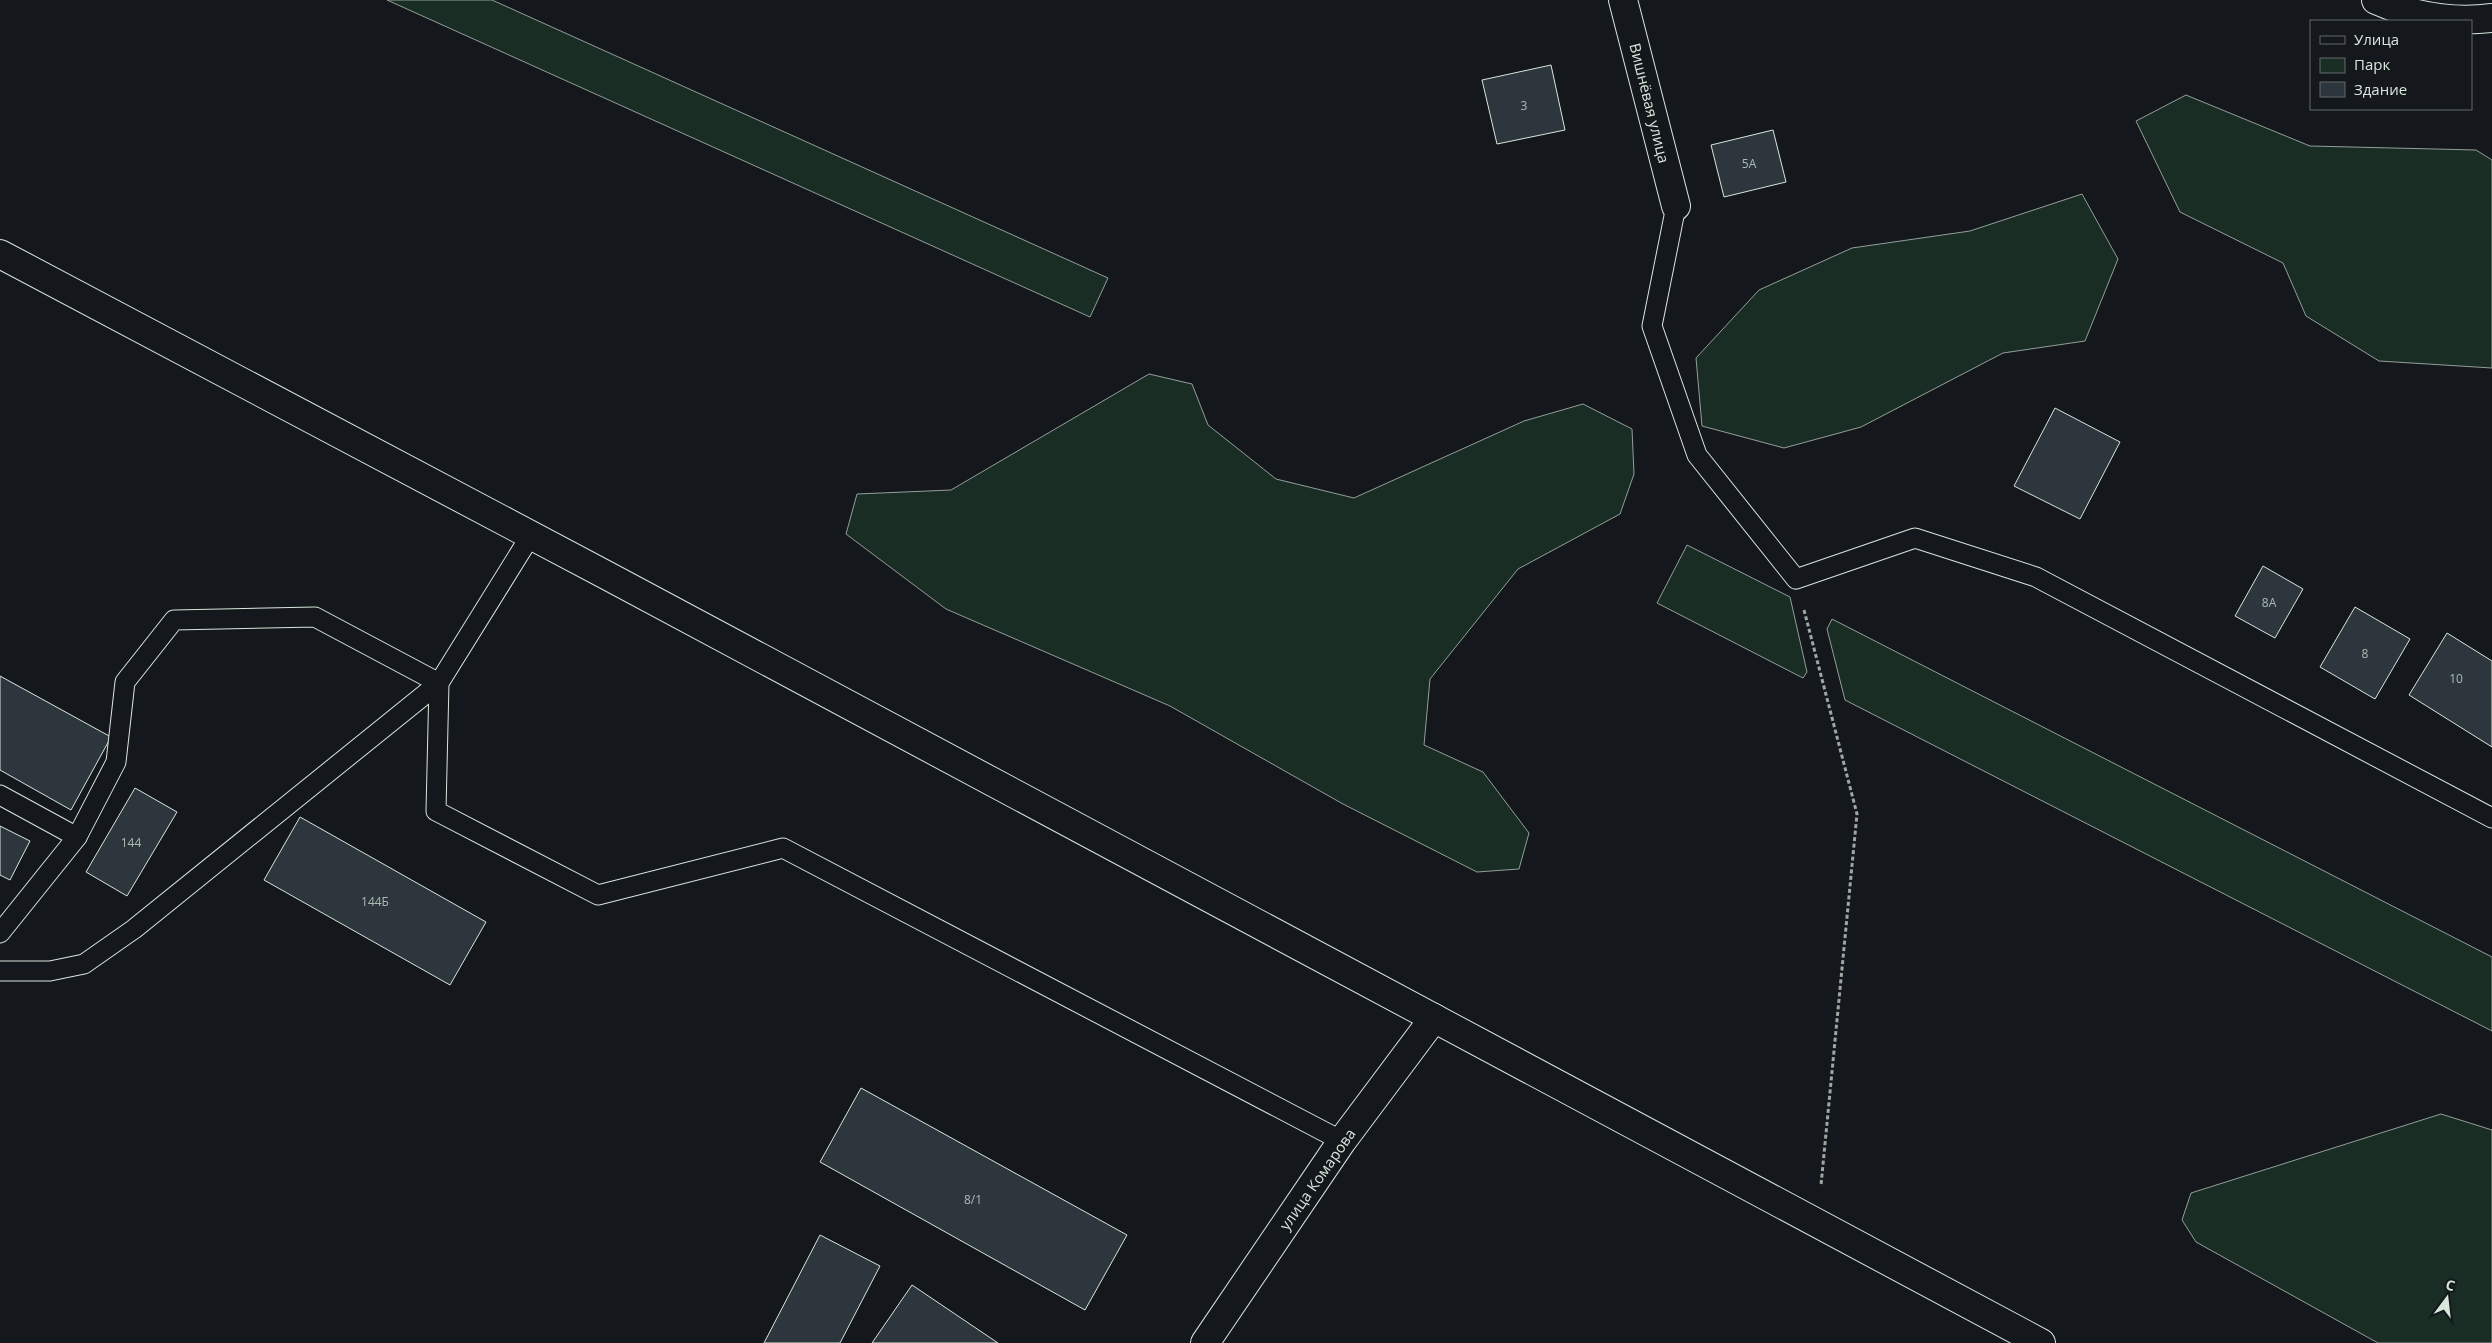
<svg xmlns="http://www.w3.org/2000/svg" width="2492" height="1343" viewBox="0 0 2492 1343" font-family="'Open Sans',sans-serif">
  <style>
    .green { fill: #1a2d24; stroke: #939e99 }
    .building { fill: #2c363c; stroke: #d8e6dc }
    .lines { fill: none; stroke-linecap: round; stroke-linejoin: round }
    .lane-casing { stroke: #d8e6dc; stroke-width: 21 }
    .street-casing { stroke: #d8e6dc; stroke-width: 30 }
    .primary-casing { stroke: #d8e6dc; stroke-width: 30 }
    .path { stroke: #9da8a2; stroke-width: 3; stroke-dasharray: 4 2.5; stroke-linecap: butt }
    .lane { stroke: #14181c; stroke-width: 19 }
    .street { stroke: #14181c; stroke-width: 28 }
    .primary { stroke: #14181c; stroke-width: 28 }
    .labels { text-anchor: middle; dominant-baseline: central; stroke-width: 4; stroke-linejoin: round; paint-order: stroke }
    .number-label { font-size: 12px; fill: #adbab4 }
    .street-label { font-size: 15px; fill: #d8e6dc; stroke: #14181c }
  </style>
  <rect width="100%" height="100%" fill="#14181c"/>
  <g class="green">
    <polygon points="387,0 492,0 1108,278 1090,317"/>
    <polygon points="2186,95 2310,146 2476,150 2492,160 2492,368 2379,361 2306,316 2283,263 2180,212 2136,121"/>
    <polygon points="2082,194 2118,259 2085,341 2003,353 1861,427 1784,448 1702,426 1696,358 1759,290 1852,248 1970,231"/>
    <polygon points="1149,374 1192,384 1208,425 1276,479 1354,498 1524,421 1583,404 1632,429 1634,474 1620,514 1518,569 1430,679 1424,745 1483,772 1529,833 1519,869 1477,872 1343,804 1170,706 946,609 846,534 857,494 951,490"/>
    <polygon points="1687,545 1790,597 1807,672 1803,678 1657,603"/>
    <polygon points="1832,619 2492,957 2492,1031 1845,700 1827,629"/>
    <polygon points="2441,1114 2492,1130 2492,1343 2378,1343 2196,1242 2182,1220 2191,1193"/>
  </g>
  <g class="building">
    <polygon points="1551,65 1565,130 1497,144 1482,80"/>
    <polygon points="1773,130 1786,182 1724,197 1711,145"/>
    <polygon points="2055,408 2120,442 2080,519 2014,486"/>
    <polygon points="2263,566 2303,589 2275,638 2235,616"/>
    <polygon points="2355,607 2410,639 2375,699 2320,667"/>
    <polygon points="2447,633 2492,661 2492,747 2409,695"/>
    <polygon points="0,676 111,737 71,810 0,770"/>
    <polygon points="135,788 177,812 127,896 86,872"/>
    <polygon points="300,817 486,922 450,985 264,880"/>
    <polygon points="0,826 30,841 10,880 0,875"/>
    <polygon points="861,1088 1127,1235 1085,1310 820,1162"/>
    <polygon points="820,1235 880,1266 840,1343 764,1343"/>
    <polygon points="912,1285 998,1343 872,1343"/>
  </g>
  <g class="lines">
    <g class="lane-casing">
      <g id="lane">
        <polyline points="1676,206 1652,326 1697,455 1796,579 1915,538 2036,577 2492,818"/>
        <polyline points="0,795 77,837"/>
        <polyline points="0,933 77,837 116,762 125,682 174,620 315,617 439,683 531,535"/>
        <polyline points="0,971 50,971 84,964 134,929 439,683 436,811 598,895 783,848 1342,1141"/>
      </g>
    </g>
    <g class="street-casing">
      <g id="street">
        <polyline points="1623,0 1676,206"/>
        <path d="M2376,0c36,16 77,23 116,18"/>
        <polyline points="1205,1343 1342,1141 1434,1018"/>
      </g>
    </g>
    <g class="primary-casing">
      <polyline id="primary" points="0,254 606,575 2041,1343"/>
    </g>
    <polyline class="path" points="1804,610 1857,814 1821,1185"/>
    <use href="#lane" class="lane"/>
    <use href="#street" class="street"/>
    <use href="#primary" class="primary"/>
  </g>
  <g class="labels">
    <g class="number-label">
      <text x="1524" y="105">3</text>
      <text x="1749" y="163">5А</text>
      <text x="2269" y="602">8А</text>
      <text x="2365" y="653">8</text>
      <text x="2456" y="678">10</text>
      <text x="131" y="842">144</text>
      <text x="375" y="901">144Б</text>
      <text x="973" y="1199">8/1</text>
    </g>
    <g class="street-label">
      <text transform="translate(1650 103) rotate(76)">Вишнёвая улица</text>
      <text transform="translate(1317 1179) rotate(-55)">улица Комарова</text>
    </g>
  </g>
  <rect x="2310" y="20" width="162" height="90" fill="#14181c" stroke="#626a69"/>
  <rect x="2320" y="36" width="25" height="8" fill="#14181c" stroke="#626a69"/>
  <text x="2354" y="45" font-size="15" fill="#d8e6dc">Улица</text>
  <rect x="2320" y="58" width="25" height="15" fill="#1a2d24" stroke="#626a69"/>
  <text x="2354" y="70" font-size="15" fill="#d8e6dc">Парк</text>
  <rect x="2320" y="82" width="25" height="15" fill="#2c363c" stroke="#626a69"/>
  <text x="2354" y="95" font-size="15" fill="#d8e6dc">Здание</text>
  <g transform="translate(2447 1298) rotate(15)" stroke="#14181c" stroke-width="4" paint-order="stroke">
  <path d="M0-4L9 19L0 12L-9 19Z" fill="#d8e6dc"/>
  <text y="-8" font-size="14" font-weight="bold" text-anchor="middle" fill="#d8e6dc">С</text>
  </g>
</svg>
